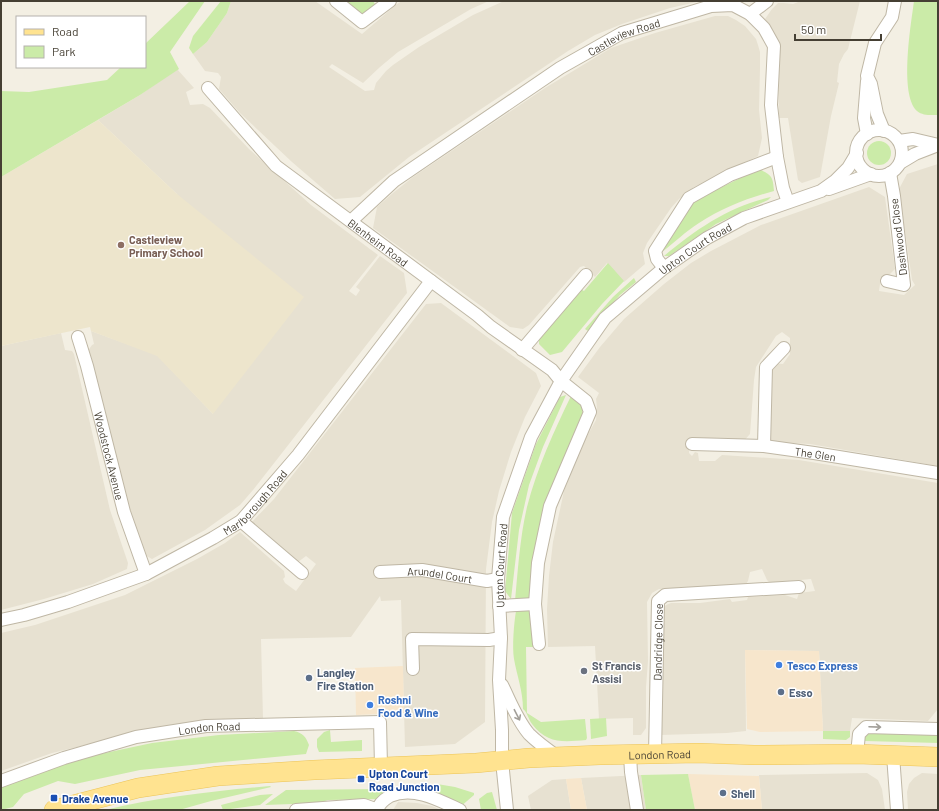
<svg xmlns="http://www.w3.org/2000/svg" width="939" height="811" viewBox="0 0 939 811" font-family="Barlow,sans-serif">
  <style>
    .residential { fill: #e7e1d1 }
    .commercial { fill: #f7e6cc }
    .education { fill: #ede5cc }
    .green { fill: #cbeba8 }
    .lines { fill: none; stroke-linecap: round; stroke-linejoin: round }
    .minor-casing { stroke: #bfb7a5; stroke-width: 14 }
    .primary-casing { stroke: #ecc458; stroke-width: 20 }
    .minor { stroke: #fff; stroke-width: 12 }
    .primary { stroke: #ffe390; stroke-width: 19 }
    .oneway { stroke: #a29f99 }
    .education-dot { fill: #8d6e63; stroke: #fff; stroke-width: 1.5 }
    .shop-dot { fill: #3f7fe0; stroke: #fff; stroke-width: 1.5 }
    .worship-dot { fill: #6b7280; stroke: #fff; stroke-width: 1.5 }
    .service-dot { fill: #5c6f8a; stroke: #fff; stroke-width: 1.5 }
    .transit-dot { fill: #1a4fb4; stroke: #fff; stroke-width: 1.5 }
    .labels { text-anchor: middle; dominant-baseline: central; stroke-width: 3; stroke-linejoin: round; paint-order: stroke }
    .street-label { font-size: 11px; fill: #453f33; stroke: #fff }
    .education-label { font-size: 11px; font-weight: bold; fill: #785e54; stroke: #fff; text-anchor: start }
    .worship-label { font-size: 11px; font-weight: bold; fill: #5b616d; stroke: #fff; text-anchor: start }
    .shop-label { font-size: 11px; font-weight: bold; fill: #366cbe; stroke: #fff; text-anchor: start }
    .service-label { font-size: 11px; font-weight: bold; fill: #4e5e75; stroke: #fff; text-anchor: start }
    .transit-label { font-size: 11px; font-weight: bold; fill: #164399; stroke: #fff; text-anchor: start }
  </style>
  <rect width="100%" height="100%" fill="#f3efe3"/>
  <g class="residential">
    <polygon points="231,1 315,1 362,34 397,4 402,1 489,1 471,9 398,52 380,67 363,83 332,64 329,67 365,91 374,90 376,83 386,71 393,65 419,47 473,15 504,1 701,1 670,8 622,24 595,35 568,51 409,157 360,197 335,199 292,162 240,113 219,89 221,77 218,73 205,71 193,54 207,42 227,13"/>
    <polygon points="801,1 860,1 848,49 844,54 839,64 837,82 839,83 831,116 820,177 802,183 798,180 788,118 779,118 778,48 775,35 765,19 772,9 778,3 784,3 793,4"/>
    <polygon points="715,16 728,16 736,20 745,26 756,39 758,45 760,52 760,68 759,110 762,138 758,156 694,187 679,199 671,208 647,243 643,253 645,264 624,282 607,263 595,277 584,266 580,267 529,325 523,329 510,327 373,228 377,207 393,193 413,177 545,88 611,48 655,33"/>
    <polygon points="177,69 194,88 186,92 190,105 203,104 210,108 249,149 311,205 378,255 349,291 356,296 360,290 356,287 380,256 404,273 407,293 253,490 240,505 205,530 152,559 141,553 87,352 92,345 94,344 91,331 157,355 213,414 177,194 98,120 140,95"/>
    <polygon points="938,164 938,466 810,444 770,442 763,434 773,363 783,364 790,354 790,338 782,332 776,336 756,367 754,380 750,434 742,443 689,440 689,453 692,456 695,452 698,453 699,461 715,461 722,455 799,460 938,483 938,709 928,721 852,718 850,731 823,731 819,651 745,650 746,731 727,733 660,735 662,610 666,605 671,603 700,603 730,599 732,602 747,600 748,597 785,595 797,599 799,593 815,591 811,579 770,583 767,580 762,569 750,572 748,581 746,584 677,589 659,589 652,593 647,602 648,661 646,687 646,728 641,735 633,735 633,718 599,719 595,646 548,647 547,609 549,576 553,542 564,491 580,449 596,420 597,408 596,399 599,393 578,377 600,347 624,319 664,284 691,263 711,251 761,225 869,187 885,197 895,269 887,277 881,277 879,291 904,295 915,285 912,280 899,189 907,174"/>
    <polygon points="441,303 536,373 541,386 525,417 511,452 499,491 492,522 486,569 485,722 455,744 405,747 401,600 381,601 380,596 351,637 261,639 263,719 148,730 52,753 1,771 1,633 35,625 125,595 197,559 225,543 240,532 284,571 285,577 283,579 285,583 296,591 316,564 306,556 298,562 250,524 274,499 426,304"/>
    <polygon points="61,333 65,350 72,351 74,354 110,510 128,563 127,569 93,584 44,599 1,610 1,346"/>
    <polygon points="867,773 878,780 882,789 885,810 762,810 759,775"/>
    <polygon points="922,773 938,774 938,810 908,810 907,792 909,784 914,778"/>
    <polygon points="641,775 646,810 587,810 581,778"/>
    <polygon points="566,779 571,810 531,810 528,796 552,780"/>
    <polygon points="398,802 417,803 432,806 441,810 393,810"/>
  </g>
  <g class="commercial">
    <polygon points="745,650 819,651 823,731 760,732 747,729"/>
    <polygon points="403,666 404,713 356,715 355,668"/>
    <polygon points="688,774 759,776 762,810 695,810"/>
    <polygon points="581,778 587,810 571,810 566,779"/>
  </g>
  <polygon class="education" points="98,120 177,194 304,297 213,414 157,356 91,331 90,327 1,346 1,177"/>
  <g class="green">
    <polygon points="190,1 205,1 170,52 179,69 140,95 1,177 1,91 29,92 107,80 121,67 145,67 145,44"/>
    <polygon points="221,1 231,1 227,13 207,42 193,54 189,48 193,36"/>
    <path d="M347,1h26l2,3 -8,9 -9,1c-5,-5 -6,-8 -11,-13z"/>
    <path d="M914,1h24v114c-7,0 -15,1 -21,-4 -18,-17 -6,-87 -3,-110z"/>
    <circle cx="879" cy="153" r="12"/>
    <path d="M759,169c13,6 14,8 15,22 -26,7 -52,17 -75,32 -13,8 -25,20 -37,29l-3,-5 36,-47z"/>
    <path d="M771,197l-3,3 -52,24 -47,32h-5c32,-27 66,-50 107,-59z"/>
    <polygon points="608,263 624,281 602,304 562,352 550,355 539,344 539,335 579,288 584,291"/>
    <polygon points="634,278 636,282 620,295 588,331 585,329 613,297"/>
    <polygon points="566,395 543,447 529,485 519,530 511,599 505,591 512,513 536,444 560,397"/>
    <path d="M571,396l6,2 5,9 1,8 -15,36 -32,140 -8,9 -13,1c3,-32 5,-64 12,-94 10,-39 27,-76 44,-111z"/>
    <path d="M526,610h5l6,37h-11l1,66 14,9 44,-3 2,19 -1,2c-23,2 -39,4 -54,-16 -4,-5 -4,-11 -9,-15 0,-18 -6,-33 -9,-50 -2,-13 0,-36 2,-48z"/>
    <polygon points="606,718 607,736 591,739 590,719"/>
    <polygon points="330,730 331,742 362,740 362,751 319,752 317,747 317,739 324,732"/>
    <path d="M294,731c9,2 12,6 15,14l-3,9 -166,16 -65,14 -17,-3 -34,13 -11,13 -12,3v-25l85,-28 66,-14 67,-8z"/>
    <polygon points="823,731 850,731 850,737 846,740 823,739"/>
    <polygon points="872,732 938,734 938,743 865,741 865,736"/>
    <polygon points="688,774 695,810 646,810 641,775"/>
    <polygon points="437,784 455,787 474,793 474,795 460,807 426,794 381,799 328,800 319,803 265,805 286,790 380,789"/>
    <path d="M270,786l1,1 -60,14 -32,9h-74c54,-13 109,-19 165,-24z"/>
    <polygon points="492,792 497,810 481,810 479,799 487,793"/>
    <polygon points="273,794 260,805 223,810 221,805 260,795"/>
  </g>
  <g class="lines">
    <g class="minor-casing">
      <g id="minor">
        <polyline points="336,1 362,22 390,1"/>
        <polyline points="750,14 767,1"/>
        <polyline points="867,81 864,118 867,134"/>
        <path id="s1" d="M208,88l68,78 201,149 14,12 61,43 9,11 25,20 4,11 -40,94 -12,57 -3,41 4,40"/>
        <circle cx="879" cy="153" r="23"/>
        <polyline points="884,131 877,114 871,84 867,76 875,43 892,17 895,1"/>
        <polyline points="899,141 913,139 938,145"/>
        <polyline points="900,163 915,154 938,145"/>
        <polyline points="829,189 871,174"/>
        <path id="s2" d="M351,221l43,-40 166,-113 62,-35 89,-27 22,-1 17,9 14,14 10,18 -3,59 6,52 6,31 5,14"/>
        <polyline points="664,268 657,259 655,251 689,198 730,175 777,157"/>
        <polyline points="887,281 904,285 894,196 890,173"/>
        <path id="s3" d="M78,337l9,29 37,146 22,62"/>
        <polyline points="522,350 586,275"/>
        <path id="s4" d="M692,444l72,2 50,7 124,20"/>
        <polyline points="764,446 766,367 784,348"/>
        <polyline points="241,521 302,573"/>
        <path id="s5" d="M380,572l42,-2 65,11 11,-2"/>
        <polyline points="499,606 535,604"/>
        <path id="s6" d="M1,620l23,-5 44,-13 78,-28 67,-36 28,-17 57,-66 133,-174"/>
        <polyline points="413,669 412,639 489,640 501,638"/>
        <path d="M502,685c8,16 15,35 27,49 9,9 19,16 29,23"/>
        <path id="s7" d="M655,754l3,-153 7,-6 134,-8"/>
        <polyline points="857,754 859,734 866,727 938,729"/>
        <polyline points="630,755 631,772 637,810"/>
        <polyline points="893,755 897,810"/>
        <path id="s8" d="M1,781l63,-23 72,-21 70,-11 174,-4 1,44"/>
        <path d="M378,809c1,-6 7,-10 12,-13 24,-10 49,4 70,14"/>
        <polyline points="296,810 364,805 378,810"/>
        <path id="s9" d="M507,810l-5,-49v-31l-3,-50 2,-42 -3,-59 5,-62 28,-80 30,-56 44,-63 59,-50 43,-30 37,-20 77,-27 14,-10 13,-13 9,-15"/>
      </g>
    </g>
    <g class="primary-casing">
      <g id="primary">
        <path id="s10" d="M54,810l84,-22 80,-12 96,-6 162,-7 53,-5 71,-3 98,-2 56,2 103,-1 81,3"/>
      </g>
    </g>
    <use href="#minor" class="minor"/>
    <use href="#primary" class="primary"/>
  </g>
  <defs><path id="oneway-shaft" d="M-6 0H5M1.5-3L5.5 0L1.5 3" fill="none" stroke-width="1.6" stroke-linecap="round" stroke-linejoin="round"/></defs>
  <g class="oneway">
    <use href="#oneway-shaft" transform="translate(517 715) rotate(63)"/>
    <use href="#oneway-shaft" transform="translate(875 727) rotate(2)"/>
  </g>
  <circle class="education-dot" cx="121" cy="245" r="4"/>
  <g class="shop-dot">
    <circle cx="779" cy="665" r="4"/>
    <circle cx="370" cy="705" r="4"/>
  </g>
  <circle class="worship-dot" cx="584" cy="671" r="4"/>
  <g class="service-dot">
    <circle cx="309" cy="678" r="4"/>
    <circle cx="781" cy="692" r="4"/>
    <circle cx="723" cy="793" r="4"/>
  </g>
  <g class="transit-dot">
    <rect x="357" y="775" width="8" height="8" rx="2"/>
    <rect x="50" y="794" width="8" height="8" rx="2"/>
  </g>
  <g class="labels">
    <g class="street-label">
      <text stroke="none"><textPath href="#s2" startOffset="331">Castleview Road</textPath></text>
      <text transform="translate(898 237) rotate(-97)">Dashwood Close</text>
      <text stroke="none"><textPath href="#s1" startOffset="231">Blenheim Road</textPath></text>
      <text stroke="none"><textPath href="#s9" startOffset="633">Upton Court Road</textPath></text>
      <text stroke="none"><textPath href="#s4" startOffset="124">The Glen</textPath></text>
      <text stroke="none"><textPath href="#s3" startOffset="123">Woodstock Avenue</textPath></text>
      <text stroke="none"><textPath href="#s6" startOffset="284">Marlborough Road</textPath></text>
      <text stroke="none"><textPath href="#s9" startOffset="245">Upton Court Road</textPath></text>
      <text stroke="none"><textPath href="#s5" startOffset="60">Arundel Court</textPath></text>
      <text stroke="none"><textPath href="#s7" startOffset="112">Dandridge Close</textPath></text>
      <text stroke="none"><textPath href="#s8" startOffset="216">London Road</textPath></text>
      <text stroke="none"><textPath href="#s10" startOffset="610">London Road</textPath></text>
    </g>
    <g class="education-label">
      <text x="129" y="239">Castleview<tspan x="129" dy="13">Primary School</tspan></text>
    </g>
    <g class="worship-label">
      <text x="592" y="665">St Francis<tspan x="592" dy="13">Assisi</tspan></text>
    </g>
    <g class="shop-label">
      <text x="787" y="665">Tesco Express</text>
      <text x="378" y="699">Roshni<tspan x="378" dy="13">Food &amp; Wine</tspan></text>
    </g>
    <g class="service-label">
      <text x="317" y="672">Langley<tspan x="317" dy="13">Fire Station</tspan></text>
      <text x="789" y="692">Esso</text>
      <text x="731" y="793">Shell</text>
    </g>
    <g class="transit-label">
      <text x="369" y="773">Upton Court<tspan x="369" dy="13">Road Junction</tspan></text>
      <text x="62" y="798">Drake Avenue</text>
    </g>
  </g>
  <rect width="939" height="811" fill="none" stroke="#453f33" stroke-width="4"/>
  <rect x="16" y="16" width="130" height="52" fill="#ffffff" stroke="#b5b2ad"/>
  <rect x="24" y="29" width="20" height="6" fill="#ffe390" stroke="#b5b2ad"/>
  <text x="52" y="36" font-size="12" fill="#453f33">Road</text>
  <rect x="24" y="46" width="20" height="12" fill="#cbeba8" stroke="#b5b2ad"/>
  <text x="52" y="56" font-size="12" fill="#453f33">Park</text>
  <path d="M795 34v6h86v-6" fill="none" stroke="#453f33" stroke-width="2"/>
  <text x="801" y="34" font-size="12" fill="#453f33" stroke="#ffffff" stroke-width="3" paint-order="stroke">50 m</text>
</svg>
